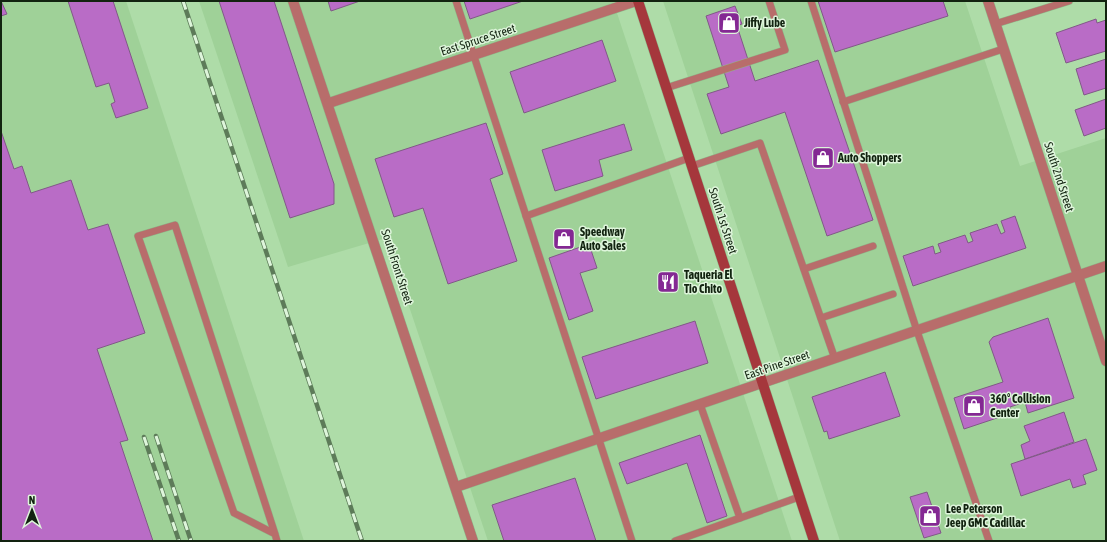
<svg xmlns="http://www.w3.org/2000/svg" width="1107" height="542" viewBox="0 0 1107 542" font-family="'Asap Condensed',sans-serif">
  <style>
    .built { fill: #9fd198 }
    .building { fill: #b96cc6; stroke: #815987 }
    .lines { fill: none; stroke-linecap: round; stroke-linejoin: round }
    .service-casing { stroke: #8fb78a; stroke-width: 8 }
    .minor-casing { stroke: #8fb78a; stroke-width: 11 }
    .secondary-casing { stroke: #8fb78a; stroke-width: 11 }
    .service { stroke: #b86d6b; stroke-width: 7 }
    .minor { stroke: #b86d6b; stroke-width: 10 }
    .secondary { stroke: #a5373c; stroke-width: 10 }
    .rail-casing { stroke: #5d7b59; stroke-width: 4.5 }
    .rail { stroke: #def5db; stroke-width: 3; stroke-dasharray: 9; stroke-linecap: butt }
    .labels { text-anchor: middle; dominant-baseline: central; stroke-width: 3; stroke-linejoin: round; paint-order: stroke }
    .poi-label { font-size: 12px; font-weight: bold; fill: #122310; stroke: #def5db; text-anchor: start }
    .street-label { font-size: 12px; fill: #122310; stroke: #def5db }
  </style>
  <rect width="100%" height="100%" fill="#aedca8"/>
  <g class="built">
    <polygon points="1,1 126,1 304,541 1,541"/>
    <polygon points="199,1 613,1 792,541 488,541 386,238 288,267"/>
    <polygon points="663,1 965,1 1020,166 1106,138 1106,541 840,541"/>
  </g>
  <g class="building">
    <polygon points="1,1 7,14 1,16"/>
    <polygon points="68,1 113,1 148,108 116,118 111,104 115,102 109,83 96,87"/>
    <polygon points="219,1 274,1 334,184 334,204 290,218"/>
    <polygon points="328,1 360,1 331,11"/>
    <polygon points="464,1 523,1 470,19"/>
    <polygon points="818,1 943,1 948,16 835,52"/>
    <polygon points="735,6 742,24 737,26 755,81 818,60 873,220 827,236 785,112 721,134 707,94 729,87 706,16"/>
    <polygon points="1096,19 1097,23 1106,20 1106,51 1066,63 1056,33"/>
    <polygon points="602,40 616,81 524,113 510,72"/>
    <polygon points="1106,59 1106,88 1084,95 1076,69"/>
    <polygon points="1106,99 1106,128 1084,136 1075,110"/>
    <polygon points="486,123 503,174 490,179 517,261 448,284 423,208 394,217 375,159"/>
    <polygon points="624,124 632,150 599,160 603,176 555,191 542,150"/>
    <polygon points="1,131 14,169 22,166 31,193 71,180 88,230 108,224 145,333 97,349 128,440 120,442 153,541 1,541"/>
    <polygon points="1015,216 1026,248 913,286 903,256 933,246 935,254 941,252 938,244 965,235 968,243 973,241 970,233 997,224 1001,234 1005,232 1001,221"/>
    <polygon points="589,244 597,268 580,273 593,311 569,320 549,258"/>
    <polygon points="1048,318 1074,398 1028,413 1025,402 1010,407 1012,413 964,429 954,398 1003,382 989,342 993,337"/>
    <polygon points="695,321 708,363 596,399 582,357"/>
    <polygon points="885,372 900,416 829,439 827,431 824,432 812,397"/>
    <polygon points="1064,412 1074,442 1025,459 1021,445 1030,441 1024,426"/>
    <polygon points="700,435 727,516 707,523 687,463 627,484 619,463"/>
    <polygon points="1086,439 1097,470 1083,475 1086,484 1073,488 1070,479 1021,496 1011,464"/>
    <polygon points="575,478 596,541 504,541 492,505"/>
    <polygon points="927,492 941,533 924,538 910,497"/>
  </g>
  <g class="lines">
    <g class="service-casing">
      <g id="service">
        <polyline points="456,1 632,541"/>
        <polyline points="811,1 917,331 989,541"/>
        <polyline points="995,24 1069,1"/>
        <polyline points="666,88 785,50 769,1"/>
        <polyline points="843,102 1003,49"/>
        <polyline points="692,166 760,143 835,359"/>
        <polyline points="526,216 689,158"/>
        <polyline points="804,269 873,246"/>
        <polyline points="821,318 893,294"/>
        <polyline points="700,404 740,518"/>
        <polyline points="275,534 234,513 138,236 175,225 275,534 277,541"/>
        <polyline points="675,541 799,497"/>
      </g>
    </g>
    <g class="minor-casing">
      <g id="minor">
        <polyline points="293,1 473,541"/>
        <polyline points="988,1 1106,361"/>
        <polyline points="329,103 636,1"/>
        <polyline points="456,487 1106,266"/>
      </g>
    </g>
    <g class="secondary-casing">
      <polyline id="secondary" points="638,1 814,541"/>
    </g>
    <use href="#service" class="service"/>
    <use href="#minor" class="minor"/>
    <use href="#secondary" class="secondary"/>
    <g class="rail-casing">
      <g id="rail">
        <polyline points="183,1 362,541"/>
        <polyline points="156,436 191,541"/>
        <polyline points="144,437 179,541"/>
      </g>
    </g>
    <use href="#rail" class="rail"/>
  </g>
  <defs>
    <g id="shop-square" transform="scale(1.15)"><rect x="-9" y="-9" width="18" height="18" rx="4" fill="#842893" stroke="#def5db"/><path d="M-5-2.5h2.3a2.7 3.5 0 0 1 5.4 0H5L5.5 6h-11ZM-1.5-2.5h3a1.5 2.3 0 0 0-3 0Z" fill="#fff"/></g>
    <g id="restaurant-square" transform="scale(1.15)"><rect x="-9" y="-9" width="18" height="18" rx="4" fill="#842893" stroke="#def5db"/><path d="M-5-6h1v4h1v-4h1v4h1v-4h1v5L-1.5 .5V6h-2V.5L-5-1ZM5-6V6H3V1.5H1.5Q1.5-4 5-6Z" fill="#fff"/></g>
  </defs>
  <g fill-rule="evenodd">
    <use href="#shop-square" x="729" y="23"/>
    <use href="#shop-square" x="823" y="158"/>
    <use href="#shop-square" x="564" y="239"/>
    <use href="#restaurant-square" x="668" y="282"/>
    <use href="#shop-square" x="974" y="406"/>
    <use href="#shop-square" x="930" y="516"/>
  </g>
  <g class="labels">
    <g class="poi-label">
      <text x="744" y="23">Jiffy Lube</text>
      <text x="838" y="158">Auto Shoppers</text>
      <text x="580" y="232">Speedway<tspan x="580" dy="14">Auto Sales</tspan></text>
      <text x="684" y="275">Taqueria El<tspan x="684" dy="14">Tio Chito</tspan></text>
      <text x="990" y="399">360° Collision<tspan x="990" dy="14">Center</tspan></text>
      <text x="946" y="509">Lee Peterson<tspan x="946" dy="14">Jeep GMC Cadillac</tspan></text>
    </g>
    <g class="street-label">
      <text transform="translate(478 40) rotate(-18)">East Spruce Street</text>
      <text transform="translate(1059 177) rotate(72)">South 2nd Street</text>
      <text transform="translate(723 221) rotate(72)">South 1st Street</text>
      <text transform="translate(397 267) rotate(72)">South Front Street</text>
      <text transform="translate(777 365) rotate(-19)">East Pine Street</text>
    </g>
  </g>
  <rect width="1107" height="542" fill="none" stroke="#122310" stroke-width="4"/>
  <g transform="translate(32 510)" stroke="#def5db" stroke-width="3" paint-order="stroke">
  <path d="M0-3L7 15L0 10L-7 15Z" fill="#122310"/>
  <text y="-6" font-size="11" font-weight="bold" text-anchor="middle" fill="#122310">N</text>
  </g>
</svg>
